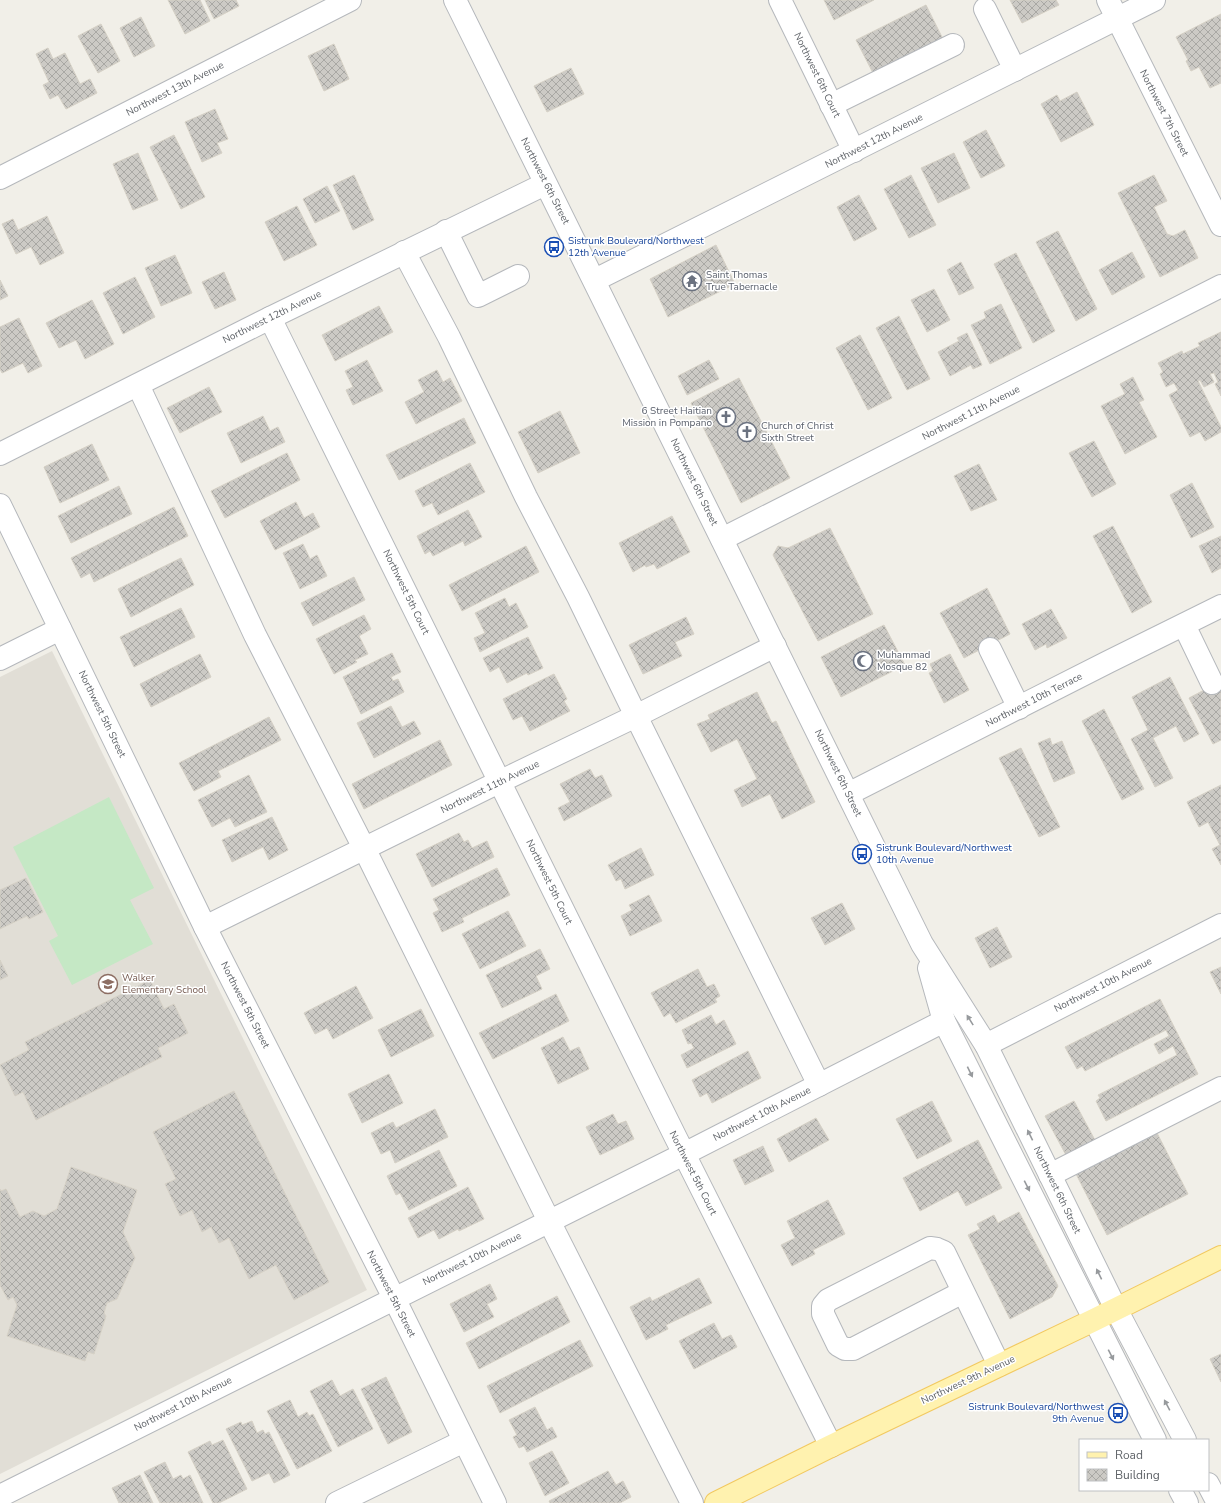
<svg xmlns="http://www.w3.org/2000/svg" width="1221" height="1503" viewBox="0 0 1221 1503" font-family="'Nunito Sans',sans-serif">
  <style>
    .education { fill: #e1ded6 }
    .pitch { fill: #c5e8c5 }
    .building { fill: url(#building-cross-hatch); stroke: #d6d1c6 }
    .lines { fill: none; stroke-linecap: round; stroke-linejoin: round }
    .minor-casing { stroke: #b5b8bc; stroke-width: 24 }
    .major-casing { stroke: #f2c960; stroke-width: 24 }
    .minor { stroke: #fff; stroke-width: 22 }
    .major { stroke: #fff2af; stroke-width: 22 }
    .oneway { fill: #979a9d }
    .labels { text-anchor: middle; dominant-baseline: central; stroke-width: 3; stroke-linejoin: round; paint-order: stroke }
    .street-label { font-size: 10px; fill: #5f6368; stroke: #fff }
    .transit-label { font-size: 10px; fill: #164399; stroke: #fff; text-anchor: start }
    .worship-label { font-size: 10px; fill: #5b616d; stroke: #fff; text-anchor: start }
    .education-label { font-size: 10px; fill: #785e54; stroke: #fff; text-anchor: start }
  </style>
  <defs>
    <pattern id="building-cross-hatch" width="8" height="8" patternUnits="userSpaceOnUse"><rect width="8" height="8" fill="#cccac5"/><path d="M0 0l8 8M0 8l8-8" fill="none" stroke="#a9a8a4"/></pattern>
  </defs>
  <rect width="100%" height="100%" fill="#f1efe8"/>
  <polygon class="education" points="52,651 367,1290 0,1474 0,677"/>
  <polygon class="pitch" points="109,797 154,888 130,900 153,944 72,985 49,941 58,936 13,847"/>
  <g class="building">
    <polygon points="168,0 200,0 210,21 185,34"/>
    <polygon points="205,0 236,0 239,6 214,19"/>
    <polygon points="824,0 874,0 834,20"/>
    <polygon points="1010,0 1056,0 1059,5 1022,23"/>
    <polygon points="926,5 943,39 874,75 856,40"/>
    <polygon points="1221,14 1221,83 1210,88 1199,67 1191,71 1186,61 1188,60 1176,37"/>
    <polygon points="141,17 155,46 134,57 120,28"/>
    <polygon points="101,24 120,61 98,73 78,36"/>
    <polygon points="334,44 349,79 324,91 308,56"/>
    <polygon points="48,48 53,59 65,53 80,84 90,79 97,93 66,109 58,95 50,99 43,85 49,82 36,54"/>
    <polygon points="571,68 584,94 547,112 534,86"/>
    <polygon points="1077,92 1094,125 1061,142 1041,104 1057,95 1060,101"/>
    <polygon points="215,109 228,139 217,143 222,153 202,162 185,122"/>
    <polygon points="986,130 1005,166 981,178 963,142"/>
    <polygon points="174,135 205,197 181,209 150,147"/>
    <polygon points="138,153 158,200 133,210 113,164"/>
    <polygon points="954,153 970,188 938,203 921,168"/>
    <polygon points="354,175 374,220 353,230 333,185"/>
    <polygon points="911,175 936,225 909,238 884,189"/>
    <polygon points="1154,175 1167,201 1154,207 1167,234 1173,236 1185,230 1198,258 1160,277 1118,193"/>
    <polygon points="327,186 340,211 315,223 303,199"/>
    <polygon points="859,195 877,229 854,241 837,207"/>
    <polygon points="297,206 317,245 284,261 265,222"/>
    <polygon points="47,216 64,253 40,265 31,247 16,254 2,224 13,219 18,230"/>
    <polygon points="1058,231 1097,309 1076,321 1036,242"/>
    <polygon points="716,245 735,284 668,317 650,279"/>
    <polygon points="1132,252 1145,277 1112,295 1099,270"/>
    <polygon points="1016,253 1055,331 1033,343 994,264"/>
    <polygon points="175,255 192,293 161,306 145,268"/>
    <polygon points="961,262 974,288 959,295 947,270"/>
    <polygon points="224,272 236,300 215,309 202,282"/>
    <polygon points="135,277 155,317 123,334 103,293"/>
    <polygon points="0,280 8,296 0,300"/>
    <polygon points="934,289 950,320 927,332 911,300"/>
    <polygon points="92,300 114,344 85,359 76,340 59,348 46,323"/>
    <polygon points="1001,304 1022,348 990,364 971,325 986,318 984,312"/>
    <polygon points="379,306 393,332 335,361 322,335"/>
    <polygon points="899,316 930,379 907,390 876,328"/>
    <polygon points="19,318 42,366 28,373 23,363 2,373 0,369 0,327"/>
    <polygon points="1221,332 1221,396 1215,384 1218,382 1214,373 1210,374 1214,382 1204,387 1200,380 1198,381 1221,427 1221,432 1205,441 1200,432 1190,437 1169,395 1178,390 1174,383 1166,387 1160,374 1163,372 1158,363 1182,351 1183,354 1200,346 1198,343"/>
    <polygon points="967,333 982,365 973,369 971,365 950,376 938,352 959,341 957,338"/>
    <polygon points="860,335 892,398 868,410 836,348"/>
    <polygon points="367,360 383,391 353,405 346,390 353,387 345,371"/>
    <polygon points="709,360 719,379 687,395 678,376"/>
    <polygon points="437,370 443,382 450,378 462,401 416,424 405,402 424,392 418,380"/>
    <polygon points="1133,377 1144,400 1139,402 1157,437 1125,454 1101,406 1125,394 1120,384"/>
    <polygon points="739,378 790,478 741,503 691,403"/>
    <polygon points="209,387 222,412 180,433 167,408"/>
    <polygon points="560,411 580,453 538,473 518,432"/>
    <polygon points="263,416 270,431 278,427 285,442 241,463 227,433"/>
    <polygon points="464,418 476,443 399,480 386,455"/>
    <polygon points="1094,441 1116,484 1092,497 1069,453"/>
    <polygon points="92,444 109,480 60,503 44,467"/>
    <polygon points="287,453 300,480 225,518 211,491"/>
    <polygon points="470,463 485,492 438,515 432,503 423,507 415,491"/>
    <polygon points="979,464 997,500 971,511 954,476"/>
    <polygon points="1192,483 1214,527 1191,538 1170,495"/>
    <polygon points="119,486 132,514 71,543 58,516"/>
    <polygon points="296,502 304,518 313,513 320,527 275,550 260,521"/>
    <polygon points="174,507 188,536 94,582 90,573 81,578 71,558"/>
    <polygon points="468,510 482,537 465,546 463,541 433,556 430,551 425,554 417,536"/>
    <polygon points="672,516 690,552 657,569 654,564 646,567 645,565 633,572 619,543"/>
    <polygon points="1113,526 1152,602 1132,613 1093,536"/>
    <polygon points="830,528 873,614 818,641 773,555 778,546 788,548"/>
    <polygon points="1221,536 1221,568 1212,573 1199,546"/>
    <polygon points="303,544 310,559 317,555 327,576 300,589 283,553"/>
    <polygon points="526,546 539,572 462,611 449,585"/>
    <polygon points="181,558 194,585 131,617 118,589"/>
    <polygon points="354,577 365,600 313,626 301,603"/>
    <polygon points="987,588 1010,634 964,658 940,613"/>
    <polygon points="505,598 509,607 516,603 528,627 480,652 474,638 485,633 475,613"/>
    <polygon points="181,608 195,637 134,667 120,637"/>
    <polygon points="1051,609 1067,638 1047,648 1046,644 1035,650 1022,624"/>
    <polygon points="364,615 371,629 359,636 368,654 355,660 357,662 334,674 316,639"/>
    <polygon points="686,617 694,634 675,642 682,656 643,674 629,645"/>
    <polygon points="884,625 905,665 841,697 821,657"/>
    <polygon points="528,637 543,668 528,675 527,673 507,683 499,667 490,672 483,658"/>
    <polygon points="392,653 401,672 391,677 393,681 398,679 404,692 361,714 343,677"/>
    <polygon points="200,654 211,677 151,707 140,684"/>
    <polygon points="950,654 969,690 944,703 929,673 933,671 930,664"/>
    <polygon points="554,674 567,699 564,701 570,711 530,731 522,716 513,720 503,699"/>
    <polygon points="1170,677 1199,734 1184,742 1176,726 1153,738 1173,778 1155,787 1131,739 1148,730 1132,697"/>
    <polygon points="1221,681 1221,740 1213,744 1189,698"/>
    <polygon points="757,692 772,723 776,721 815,802 782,819 770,794 742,807 734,790 757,779 737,739 711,752 697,724 710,719 708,715"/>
    <polygon points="391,706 402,727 414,721 421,734 374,758 357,723"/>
    <polygon points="1104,709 1144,789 1122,800 1082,721"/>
    <polygon points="269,717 281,740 218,771 221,777 194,791 179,763"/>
    <polygon points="1050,738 1052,745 1062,741 1075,773 1054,782 1038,743"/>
    <polygon points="440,740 452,765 364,809 352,784"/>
    <polygon points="1021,748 1060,827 1039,837 999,758"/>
    <polygon points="590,769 595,778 602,775 612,796 564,821 558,808 570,802 560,784"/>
    <polygon points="249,775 267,812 235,827 230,818 212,827 198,800"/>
    <polygon points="1221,785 1221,865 1212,849 1220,845 1208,822 1199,827 1187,802"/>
    <polygon points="272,817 288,850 269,860 263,847 232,862 222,840"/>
    <polygon points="459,833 464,842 468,840 472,848 487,841 494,857 432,887 416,854"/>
    <polygon points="641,848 654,875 625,889 621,879 616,881 608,865"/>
    <polygon points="497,868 510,895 462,918 464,922 442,932 433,913 439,910 433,899"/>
    <polygon points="26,878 43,912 29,919 27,916 0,929 0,890"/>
    <polygon points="649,895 662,921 630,936 621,916 632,910 629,905"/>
    <polygon points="842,903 855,929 825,945 811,918"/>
    <polygon points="508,911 526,946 480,969 462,934"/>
    <polygon points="997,927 1012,957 990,968 975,938"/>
    <polygon points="540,949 550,969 536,976 542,989 502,1008 486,975"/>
    <polygon points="0,960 8,976 0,980"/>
    <polygon points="1221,967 1221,994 1210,972"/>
    <polygon points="698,969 707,987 714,984 720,996 715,999 717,1002 676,1023 670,1013 664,1017 651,993"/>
    <polygon points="150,980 164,1009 174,1004 188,1033 158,1048 162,1057 36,1120 23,1092 15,1096 0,1065 29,1050 25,1042"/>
    <polygon points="356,986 373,1018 333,1039 327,1028 315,1034 304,1013"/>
    <polygon points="556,994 569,1021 493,1059 479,1033"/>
    <polygon points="1160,999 1198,1074 1106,1121 1096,1101 1100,1098 1098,1095 1177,1055 1173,1046 1159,1054 1154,1044 1169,1036 1166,1030 1085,1071 1082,1066 1077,1069 1065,1047"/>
    <polygon points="421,1009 434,1036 391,1057 378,1030"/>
    <polygon points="711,1015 716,1025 724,1020 736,1044 687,1068 681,1055 694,1048 691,1043 688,1044 682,1030"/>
    <polygon points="563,1037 570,1051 579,1047 589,1069 558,1084 541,1048"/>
    <polygon points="748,1051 761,1078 712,1103 707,1093 700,1097 692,1080"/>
    <polygon points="389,1074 403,1103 362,1123 348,1094"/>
    <polygon points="234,1091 329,1282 294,1300 276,1265 249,1279 229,1238 219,1243 211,1227 202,1232 192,1210 180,1216 165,1184 176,1179 153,1132"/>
    <polygon points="932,1101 952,1141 917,1159 896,1119"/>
    <polygon points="1074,1101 1096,1142 1067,1157 1045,1116"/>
    <polygon points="435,1109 448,1137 395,1163 390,1150 381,1154 371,1133 393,1122 396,1128"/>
    <polygon points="613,1114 618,1124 626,1121 634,1139 600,1155 586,1127"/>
    <polygon points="816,1118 829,1140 789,1162 777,1139"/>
    <polygon points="1155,1129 1188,1194 1107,1235 1074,1170"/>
    <polygon points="978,1140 1002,1188 966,1206 958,1191 920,1211 903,1178"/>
    <polygon points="763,1146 774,1171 745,1185 733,1160"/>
    <polygon points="439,1150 457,1186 409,1210 400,1193 396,1195 387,1176"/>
    <polygon points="71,1167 137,1190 123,1232 135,1258 117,1299 107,1303 104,1313 106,1316 94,1354 88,1352 85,1361 7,1336 17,1305 13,1297 8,1300 0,1285 0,1189 1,1191 6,1189 20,1217 33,1211 44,1216 57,1209"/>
    <polygon points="468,1187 484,1219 459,1231 458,1229 439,1239 434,1230 418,1238 408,1218"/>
    <polygon points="828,1200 845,1234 813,1250 815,1254 792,1266 781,1245 795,1238 787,1221"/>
    <polygon points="1019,1212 1058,1286 1052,1297 1010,1319 968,1235 980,1229 977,1224 994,1215 998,1223"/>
    <polygon points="699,1278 712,1303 666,1325 668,1329 646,1340 630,1307 650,1297 652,1301"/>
    <polygon points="490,1284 497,1299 487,1304 494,1317 464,1332 450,1304"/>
    <polygon points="557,1296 570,1322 479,1369 466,1343"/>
    <polygon points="714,1323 722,1339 731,1335 737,1347 694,1369 679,1341"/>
    <polygon points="580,1340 593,1366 500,1413 487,1386"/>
    <polygon points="1221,1354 1221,1382 1210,1359"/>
    <polygon points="386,1377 412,1432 388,1444 361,1389"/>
    <polygon points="332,1380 340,1396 353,1389 373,1429 338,1447 310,1391"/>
    <polygon points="290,1400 298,1417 307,1412 309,1416 313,1414 332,1451 297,1469 267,1411"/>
    <polygon points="535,1407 547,1430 552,1427 557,1437 527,1452 524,1446 519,1448 513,1437 517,1435 509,1420"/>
    <polygon points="252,1421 257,1433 263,1430 265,1434 269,1432 290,1475 274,1483 269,1473 252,1481 226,1429 241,1422 242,1425"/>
    <polygon points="223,1440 247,1489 219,1503 213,1503 188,1452 210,1441 212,1445"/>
    <polygon points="552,1451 569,1483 545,1496 529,1463"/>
    <polygon points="165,1462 173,1479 181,1475 183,1479 190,1475 203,1503 160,1503 144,1472"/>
    <polygon points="608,1471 616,1485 623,1481 631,1497 620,1503 550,1503 549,1501"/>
    <polygon points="140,1475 153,1503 119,1503 112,1488"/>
  </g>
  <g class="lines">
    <g class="minor-casing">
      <g id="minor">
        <polyline points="455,0 922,944 986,1045 1116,1309 1185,1440"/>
        <polyline points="780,0 854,151"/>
        <polyline points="1108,0 1221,225"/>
        <polyline points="985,9 1015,70"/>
        <polyline points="831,105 953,45"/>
        <polyline points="0,178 350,0"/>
        <polyline points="446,231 478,296 518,276"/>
        <polyline points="404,252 449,337 526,497 578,597 636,716 819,1085"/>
        <polyline points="595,280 1154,0"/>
        <polyline points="270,318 676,1138 831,1446"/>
        <polyline points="138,385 255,635 364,848 549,1221 692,1503"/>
        <polyline points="0,454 270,318 545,184"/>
        <polyline points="0,505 205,927 394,1298 495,1503"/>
        <polyline points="722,539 1221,286"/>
        <polyline points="1184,625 1212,683"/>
        <polyline points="990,649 1019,708"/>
        <polyline points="0,659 60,629"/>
        <polyline points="848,794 1108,662 1221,606"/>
        <polyline points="205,927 499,782 636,716 775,646"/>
        <polyline points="929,968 944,1021 1155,1440"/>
        <polyline points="986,1045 1221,925"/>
        <polyline points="1050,1175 1221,1088"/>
        <polyline points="963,1292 853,1349 845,1349 838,1345 823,1314 823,1306 828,1300 930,1248 937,1249 944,1252 999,1365"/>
        <polyline points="1208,1484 1218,1503"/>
        <polyline points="1180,1490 1187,1503"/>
        <polyline points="0,1496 684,1154 944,1021"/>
        <polyline points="337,1503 464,1441"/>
      </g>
    </g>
    <g class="major-casing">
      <polyline id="major" points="716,1503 831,1446 1094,1320 1221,1257"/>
    </g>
    <use href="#minor" class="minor"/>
    <use href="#major" class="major"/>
  </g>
  <defs><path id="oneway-solid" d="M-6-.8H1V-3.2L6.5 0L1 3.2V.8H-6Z"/></defs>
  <g class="oneway">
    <use href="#oneway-solid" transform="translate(970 1020) rotate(-122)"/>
    <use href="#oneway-solid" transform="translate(970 1072) rotate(64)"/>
    <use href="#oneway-solid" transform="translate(1030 1135) rotate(-116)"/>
    <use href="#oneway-solid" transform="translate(1027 1186) rotate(63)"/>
    <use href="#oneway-solid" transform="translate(1099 1274) rotate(-116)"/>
    <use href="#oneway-solid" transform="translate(1111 1355) rotate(63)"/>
    <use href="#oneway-solid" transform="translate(1167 1405) rotate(-118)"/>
  </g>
  <defs>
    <g id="bus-ring" transform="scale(1)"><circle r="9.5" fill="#fff" stroke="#1a4fb4" stroke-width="1.5"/><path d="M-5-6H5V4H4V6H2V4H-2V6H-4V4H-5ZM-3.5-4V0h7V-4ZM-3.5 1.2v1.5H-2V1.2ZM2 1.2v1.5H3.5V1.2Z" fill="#1a4fb4"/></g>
    <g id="temple-ring" transform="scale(1)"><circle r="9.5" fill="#fff" stroke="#6b7280" stroke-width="1.5"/><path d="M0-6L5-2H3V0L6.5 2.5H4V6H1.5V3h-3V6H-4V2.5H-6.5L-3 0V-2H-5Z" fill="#6b7280"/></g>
    <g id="church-ring" transform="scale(1)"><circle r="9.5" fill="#fff" stroke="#6b7280" stroke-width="1.5"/><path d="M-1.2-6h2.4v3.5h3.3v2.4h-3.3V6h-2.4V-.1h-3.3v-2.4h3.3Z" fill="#6b7280"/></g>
    <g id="mosque-ring" transform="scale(1)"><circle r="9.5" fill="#fff" stroke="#6b7280" stroke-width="1.5"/><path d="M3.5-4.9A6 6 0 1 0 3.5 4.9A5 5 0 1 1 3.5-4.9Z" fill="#6b7280"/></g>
    <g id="school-ring" transform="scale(1)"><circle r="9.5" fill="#fff" stroke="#8d6e63" stroke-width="1.5"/><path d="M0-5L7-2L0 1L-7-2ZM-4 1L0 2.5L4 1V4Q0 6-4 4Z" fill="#8d6e63"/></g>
  </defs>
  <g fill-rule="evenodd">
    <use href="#bus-ring" x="554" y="247"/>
    <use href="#temple-ring" x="692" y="281"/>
    <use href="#church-ring" x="726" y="417"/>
    <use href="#church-ring" x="747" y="432"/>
    <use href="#mosque-ring" x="863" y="661"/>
    <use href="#bus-ring" x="862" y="854"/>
    <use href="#school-ring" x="108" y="984"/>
    <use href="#bus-ring" x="1118" y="1413"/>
  </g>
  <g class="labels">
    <g class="street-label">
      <text transform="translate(817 75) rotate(64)">Northwest 6th Court</text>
      <text transform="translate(175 89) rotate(-27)">Northwest 13th Avenue</text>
      <text transform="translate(1164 113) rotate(63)">Northwest 7th Street</text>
      <text transform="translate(874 141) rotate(-27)">Northwest 12th Avenue</text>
      <text transform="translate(545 181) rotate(63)">Northwest 6th Street</text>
      <text transform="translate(272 317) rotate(-26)">Northwest 12th Avenue</text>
      <text transform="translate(971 413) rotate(-27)">Northwest 11th Avenue</text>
      <text transform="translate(694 482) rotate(64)">Northwest 6th Street</text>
      <text transform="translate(406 592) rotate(64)">Northwest 5th Court</text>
      <text transform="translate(1034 700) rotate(-27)">Northwest 10th Terrace</text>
      <text transform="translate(102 714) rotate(64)">Northwest 5th Street</text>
      <text transform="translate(838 773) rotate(64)">Northwest 6th Street</text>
      <text transform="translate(490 787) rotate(-26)">Northwest 11th Avenue</text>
      <text transform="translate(549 882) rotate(64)">Northwest 5th Court</text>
      <text transform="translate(1103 985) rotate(-27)">Northwest 10th Avenue</text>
      <text transform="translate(245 1005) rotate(63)">Northwest 5th Street</text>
      <text transform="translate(762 1114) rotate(-27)">Northwest 10th Avenue</text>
      <text transform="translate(693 1173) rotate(63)">Northwest 5th Court</text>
      <text transform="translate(1057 1190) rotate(64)">Northwest 6th Street</text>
      <text transform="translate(472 1259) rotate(-26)">Northwest 10th Avenue</text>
      <text transform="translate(391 1294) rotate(63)">Northwest 5th Street</text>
      <text transform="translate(968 1380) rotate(-25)">Northwest 9th Avenue</text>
      <text transform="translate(183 1404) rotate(-27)">Northwest 10th Avenue</text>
    </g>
    <g class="transit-label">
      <text x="568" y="241">Sistrunk Boulevard/Northwest<tspan x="568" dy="12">12th Avenue</tspan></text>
      <text x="876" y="848">Sistrunk Boulevard/Northwest<tspan x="876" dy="12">10th Avenue</tspan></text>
      <text x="1104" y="1407" text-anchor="end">Sistrunk Boulevard/Northwest<tspan x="1104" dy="12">9th Avenue</tspan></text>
    </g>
    <g class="worship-label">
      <text x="706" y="275">Saint Thomas<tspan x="706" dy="12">True Tabernacle</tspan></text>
      <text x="712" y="411" text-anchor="end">6 Street Haitian<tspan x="712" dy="12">Mission in Pompano</tspan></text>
      <text x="761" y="426">Church of Christ<tspan x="761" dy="12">Sixth Street</tspan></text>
      <text x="877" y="655">Muhammad<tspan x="877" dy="12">Mosque 82</tspan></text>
    </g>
    <g class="education-label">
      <text x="122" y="978">Walker<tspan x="122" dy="12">Elementary School</tspan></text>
    </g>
  </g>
  <rect x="1079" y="1439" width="130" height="52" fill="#ffffff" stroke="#bfc1c3"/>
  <rect x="1087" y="1452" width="20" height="6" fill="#fff2af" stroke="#bfc1c3"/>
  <text x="1115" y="1459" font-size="12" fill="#5f6368">Road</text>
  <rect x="1087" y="1469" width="20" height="12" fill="url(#building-cross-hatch)" stroke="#bfc1c3"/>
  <text x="1115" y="1479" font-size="12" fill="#5f6368">Building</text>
</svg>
